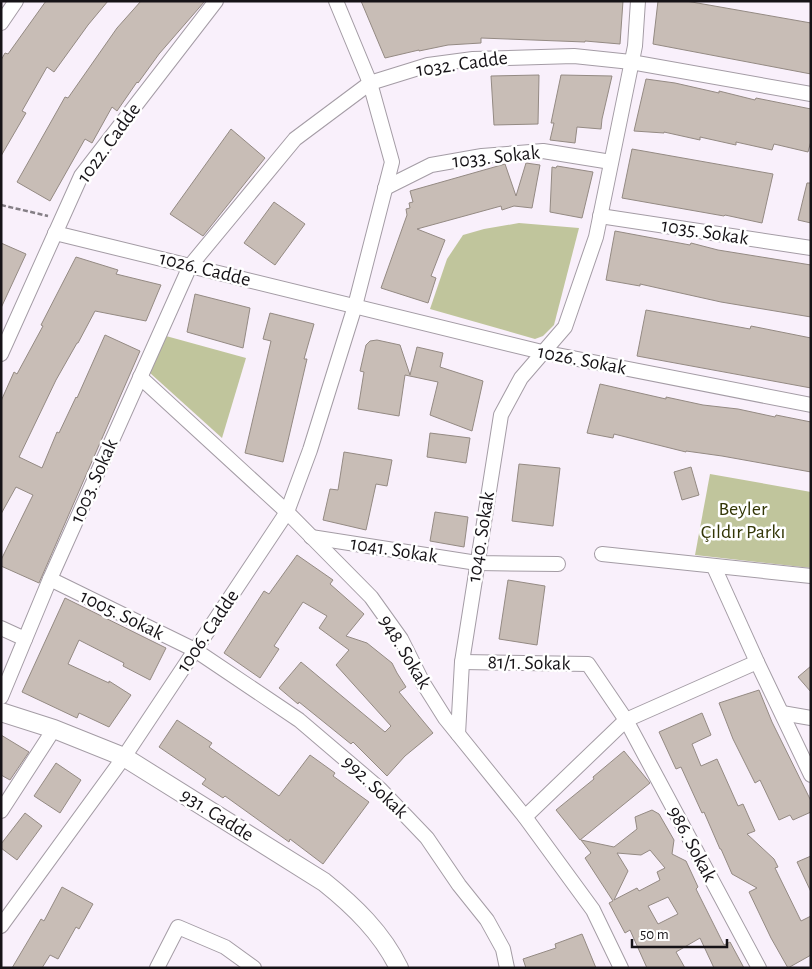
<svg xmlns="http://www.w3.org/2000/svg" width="812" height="969" viewBox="0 0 812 969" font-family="'Alegreya Sans',sans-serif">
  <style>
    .green { fill: #c0c59c }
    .building { fill: #c8bdb6; stroke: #948a83; fill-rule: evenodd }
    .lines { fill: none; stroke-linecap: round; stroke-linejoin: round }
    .minor-casing { stroke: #a49ca5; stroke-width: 16 }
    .major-casing { stroke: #a49ca5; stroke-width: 20 }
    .path { stroke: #847e85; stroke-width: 2.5; stroke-dasharray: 5 2.5; stroke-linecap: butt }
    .minor { stroke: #fff; stroke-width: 14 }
    .major { stroke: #fff; stroke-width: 18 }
    .labels { text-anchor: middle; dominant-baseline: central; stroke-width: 5; stroke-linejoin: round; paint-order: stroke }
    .street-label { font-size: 20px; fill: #161317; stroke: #fff }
    .park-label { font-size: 20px; fill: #343707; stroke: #fff }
  </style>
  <rect width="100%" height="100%" fill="#f9f0fb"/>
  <g class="green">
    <polygon points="519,223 579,228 554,325 543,336 535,339 430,309 447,259 463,235 484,229"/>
    <polygon points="166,336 246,358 222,438 150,373"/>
    <polygon points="710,474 811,492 811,568 695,555"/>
  </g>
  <g class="building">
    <polygon points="46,1 108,1 88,25 54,72 47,67 22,111 26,113 1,156 1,60 5,53 8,54"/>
    <polygon points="141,1 205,1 159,54 138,83 137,82 117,111 112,107 92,143 85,139 50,201 17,182 65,97 68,98 117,28"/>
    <polygon points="361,1 623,1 620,44 585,41 585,42 481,38 481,43 448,45 419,51 419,50 385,58"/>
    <polygon points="658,1 686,1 811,23 811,74 653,44"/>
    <polygon points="539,75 538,124 494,125 491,76"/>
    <polygon points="561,75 612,76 602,119 601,129 577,127 575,143 550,140 554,123 551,123"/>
    <polygon points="646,79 675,83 719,93 719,91 755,100 756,98 811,109 811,141 808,152 774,144 772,150 736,142 736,145 700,137 700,140 664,132 664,133 634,131"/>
    <polygon points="231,129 265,158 203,236 170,214"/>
    <polygon points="632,149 773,174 762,223 725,215 724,216 622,198"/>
    <polygon points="526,163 540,165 532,208 514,206 502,210 501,206 417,229 445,240 431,276 436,278 428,303 381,288 407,215 406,209 410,208 409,203 413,202 410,191 505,164 516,196"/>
    <polygon points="557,166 593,172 582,218 550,212 552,167 556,168"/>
    <polygon points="807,183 811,183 811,223 798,220"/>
    <polygon points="274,202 305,224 275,265 244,243"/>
    <polygon points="615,231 690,245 691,243 718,250 811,265 811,317 721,302 640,284 640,286 606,280"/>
    <polygon points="1,243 26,254 1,308"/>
    <polygon points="76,257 118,270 116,274 161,285 146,321 95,311 78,343 77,343 56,380 19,457 42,468 57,432 59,433 76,397 77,398 105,335 140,351 39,583 1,566 1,560 33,495 16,487 1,514 1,401 14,372 17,374 43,326 41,325"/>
    <polygon points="195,294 250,308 243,348 187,332"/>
    <polygon points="646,310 750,329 751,326 811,338 811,388 637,356"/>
    <polygon points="270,313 314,324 304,359 307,359 283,462 245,453 271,341 263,339"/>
    <polygon points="377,340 400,345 410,375 417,347 443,353 440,367 483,381 472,431 430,415 438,382 405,375 399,416 358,409 364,372 360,371 366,345 370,341"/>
    <polygon points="600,384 666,399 666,397 703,405 738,409 775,417 776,415 811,422 811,472 722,456 686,451 686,452 614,434 613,438 587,433"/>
    <polygon points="430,433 470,438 466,463 427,457"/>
    <polygon points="344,452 392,460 387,486 376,484 366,530 323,520 330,489 338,490"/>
    <polygon points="519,464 560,468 553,526 512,521"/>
    <polygon points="691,467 699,495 682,500 674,472"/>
    <polygon points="435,512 468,517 464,547 430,541"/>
    <polygon points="297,555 333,580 330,584 364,614 346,636 367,643 392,663 397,673 406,687 399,692 433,733 405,756 387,776 353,742 351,744 299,702 298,704 279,688 301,662 385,732 391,726 336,665 349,650 319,628 327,616 303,602 274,646 279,649 260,678 224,653 264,591 269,594"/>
    <polygon points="508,580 545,586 537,645 499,639"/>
    <polygon points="65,598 166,648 150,680 123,666 124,663 79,640 68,664 109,683 109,681 131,695 109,727 79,713 77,718 22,692"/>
    <polygon points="811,666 811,692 798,677"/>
    <polygon points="759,690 772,722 811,801 811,812 793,820 790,815 779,820 760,780 755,783 733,739 719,703"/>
    <polygon points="702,713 711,735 692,744 701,766 717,759 738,806 743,804 755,831 747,834 774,859 778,867 775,868 801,921 811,916 811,955 788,968 771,938 749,892 757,888 732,874 721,849 720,849 704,812 702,813 681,767 676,769 659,732"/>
    <polygon points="177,720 212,743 209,747 279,796 310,755 335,773 333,776 369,802 323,864 290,839 289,842 225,796 223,798 202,784 206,779 159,747"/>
    <polygon points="1,735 29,752 10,780 1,775"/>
    <polygon points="624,751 650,783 580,840 556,810 594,779 593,777"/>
    <polygon points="56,763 81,780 60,813 34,796"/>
    <path d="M652,810l7,4 15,26 -2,14 14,7 12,26 -2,2 28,56 6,-3 14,26h-30l-14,-30 -24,14 9,16h-38l-17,-38 -5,3 -16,-30 4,-2 -28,-43 6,-5 -10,-13 33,7 23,-18 -2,-12zM650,850l15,18 -8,4 3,8 -21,11 -2,-3 -23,12 14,-29 -11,-18 24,2zM668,897l10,17 -20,10 -10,-18z"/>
    <polygon points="25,813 42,826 17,860 1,848 1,844"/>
    <polygon points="811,856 811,892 797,862"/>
    <polygon points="62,887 93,904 79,929 76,927 58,959 50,955 42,968 12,968 41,919 44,921"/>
    <polygon points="582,934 596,968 526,968 523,959 556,948 555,944"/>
  </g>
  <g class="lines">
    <g class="minor-casing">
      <g id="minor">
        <polyline points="1,23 16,1"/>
        <polyline points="385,188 431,165 482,156 543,151 611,162"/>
        <polyline points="600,216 811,248"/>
        <polyline points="55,233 542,352 811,405"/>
        <polyline points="1,354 81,176 216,1"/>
        <polyline points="140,377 287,512 371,597 401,639 423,683 445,718 525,817 593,910 621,968"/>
        <polyline points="311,537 477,563 558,564"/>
        <polyline points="602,554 811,576"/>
        <polyline points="714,567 757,662"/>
        <polyline points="50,579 195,650 299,720 380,789 427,838 459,885 487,920 503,949 507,968"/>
        <polyline points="1,628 25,639"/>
        <polyline points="462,662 588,664 626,720 759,968"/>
        <polyline points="1,697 50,579 190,266 295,139 370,83 428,65 473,59 574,56 631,62 811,94"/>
        <polyline points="782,713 811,718"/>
        <polyline points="458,734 462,662 501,415 521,378 565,327 596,237 635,46 638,1"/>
        <polyline points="1,811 54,729"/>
        <polyline points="525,817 626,720 757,662 811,775"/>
        <polyline points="1,926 124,757 287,512 310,450 355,306 392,162 370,83 336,1"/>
        <polyline points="157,968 178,927 225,947 254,968"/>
      </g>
    </g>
    <g class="major-casing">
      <path id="major" d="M1,712l53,17 70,28 200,125c30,24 58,51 75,86"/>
    </g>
    <polyline class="path" points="1,205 48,216"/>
    <use href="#minor" class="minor"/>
    <use href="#major" class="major"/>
  </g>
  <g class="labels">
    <g class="street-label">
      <text transform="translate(462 64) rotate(-8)">1032. Cadde</text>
      <text transform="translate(109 143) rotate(-54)">1022. Cadde</text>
      <text transform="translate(496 157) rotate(-6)">1033. Sokak</text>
      <text transform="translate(705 232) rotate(9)">1035. Sokak</text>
      <text transform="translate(205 269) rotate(14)">1026. Cadde</text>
      <text transform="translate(582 360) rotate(11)">1026. Sokak</text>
      <text transform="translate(94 481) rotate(-66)">1003. Sokak</text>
      <text transform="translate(481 537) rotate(-81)">1040. Sokak</text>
      <text transform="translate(394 550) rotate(9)">1041. Sokak</text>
      <text transform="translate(122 615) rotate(26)">1005. Sokak</text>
      <text transform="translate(208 631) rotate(-56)">1006. Cadde</text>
      <text transform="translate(405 652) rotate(59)">948. Sokak</text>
      <text transform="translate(529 663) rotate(1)">81/1. Sokak</text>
      <text transform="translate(375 787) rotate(43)">992. Sokak</text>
      <text transform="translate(217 815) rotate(32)">931. Cadde</text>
      <text transform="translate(692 844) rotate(62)">986. Sokak</text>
    </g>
    <g class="park-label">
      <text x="743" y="509">Beyler<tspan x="743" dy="23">Çıldır Parkı</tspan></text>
    </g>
  </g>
  <rect width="812" height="969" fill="none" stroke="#161317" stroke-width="5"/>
  <path d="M632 939v8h95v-8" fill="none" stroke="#161317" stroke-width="2.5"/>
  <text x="640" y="939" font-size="15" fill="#161317" stroke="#ffffff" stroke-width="4" paint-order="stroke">50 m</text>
</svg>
